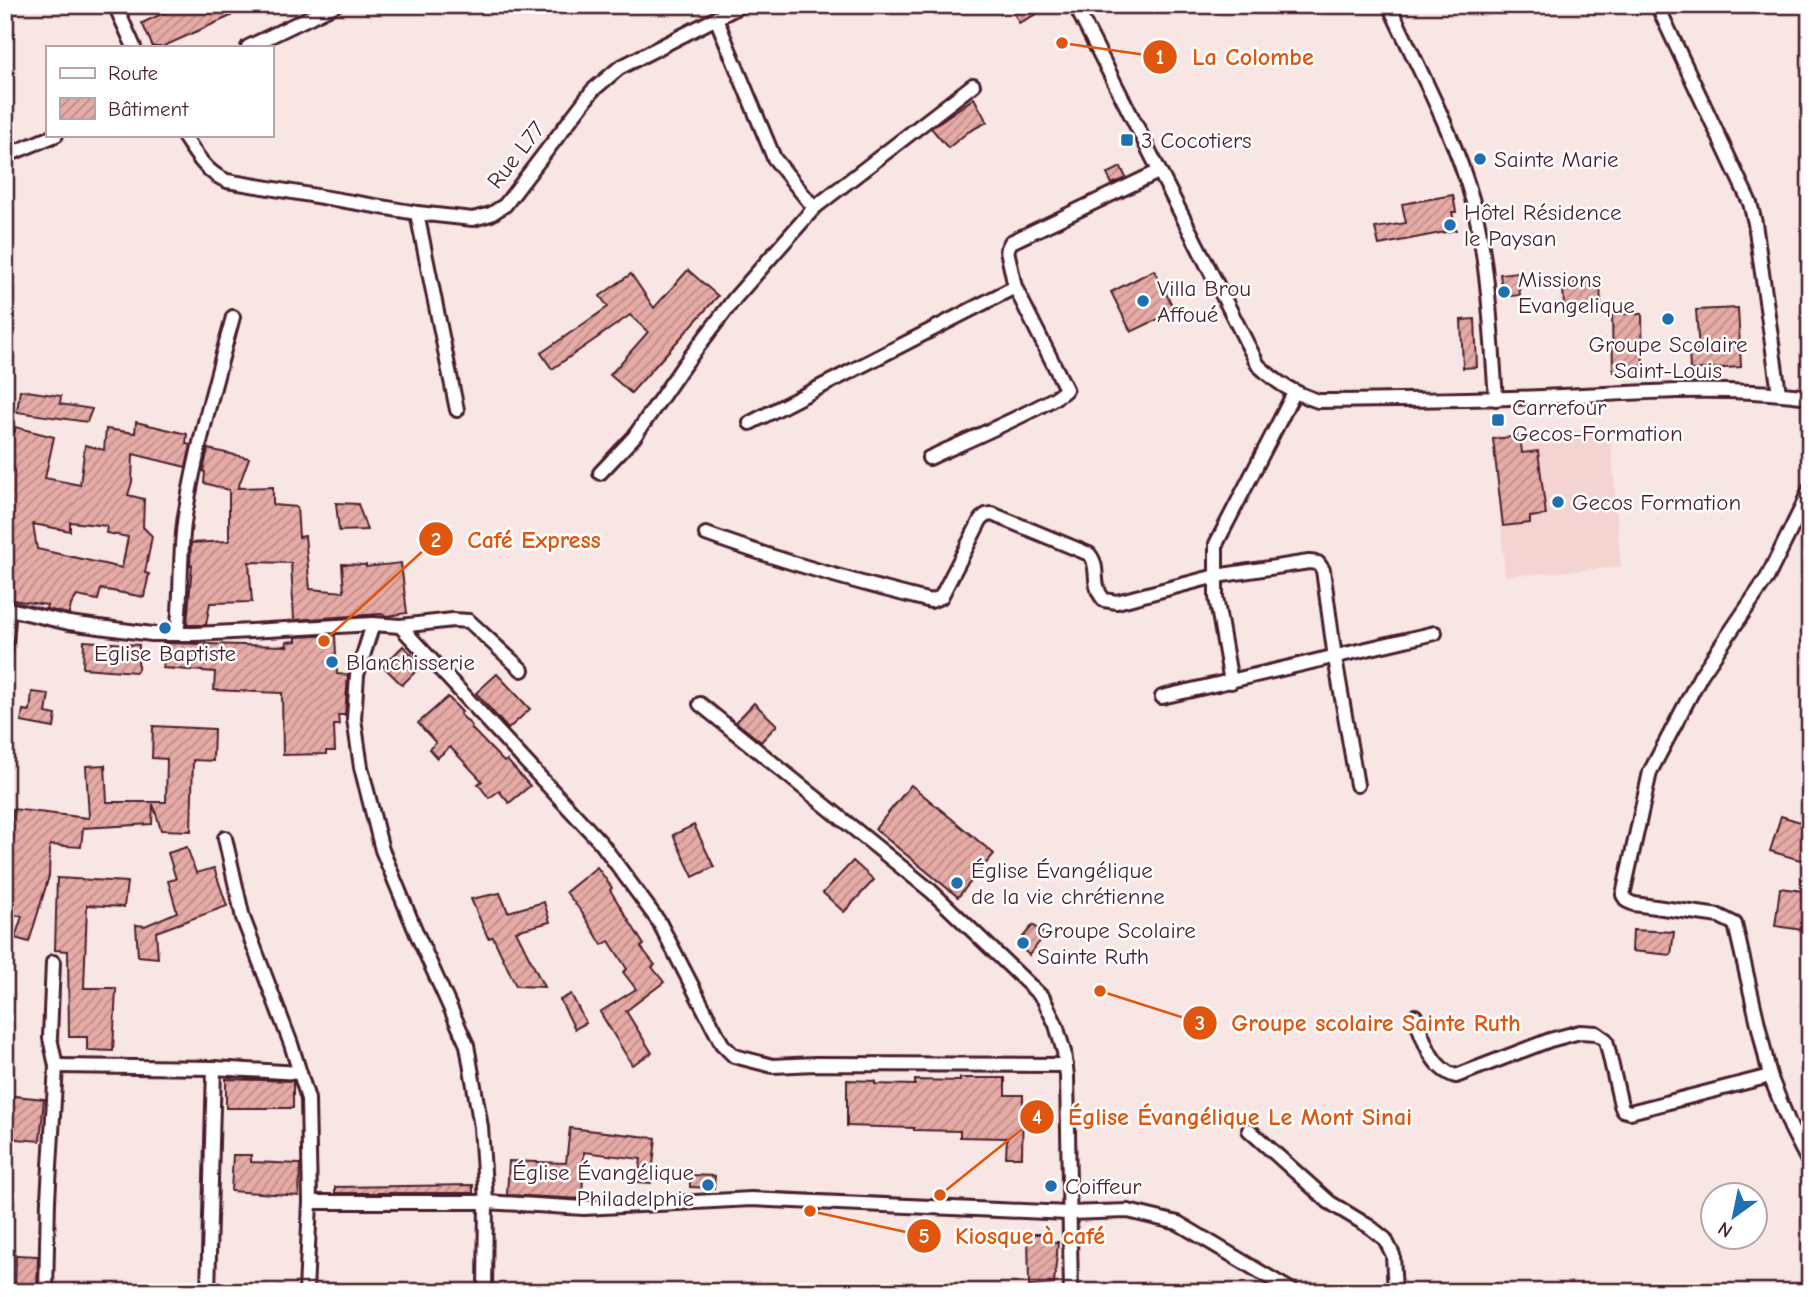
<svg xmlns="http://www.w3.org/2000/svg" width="1815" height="1297" viewBox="0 0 1815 1297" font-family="'Comic Neue',sans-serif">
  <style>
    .built { fill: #f3d4d1 }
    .building { fill: url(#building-hatch); stroke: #4a1f2b; stroke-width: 2; fill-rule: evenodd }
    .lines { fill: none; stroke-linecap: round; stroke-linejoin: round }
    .minor-casing { stroke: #4a1f2b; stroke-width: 18 }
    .minor { stroke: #fff; stroke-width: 12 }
    .poi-dot { fill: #1f6fb2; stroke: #fff; stroke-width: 2.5 }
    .labels { text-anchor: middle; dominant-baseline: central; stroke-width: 5; stroke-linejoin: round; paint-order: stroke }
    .poi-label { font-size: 23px; fill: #4a1f2b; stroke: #fff; text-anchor: start }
    .street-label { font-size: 23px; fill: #4a1f2b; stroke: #fff }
    .leader { fill: none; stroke: #e0560e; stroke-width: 2.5 }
    .callout-dot { fill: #e0560e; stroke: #fff; stroke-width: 2.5 }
    .mark-label { font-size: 21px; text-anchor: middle; font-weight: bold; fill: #fff }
    .callout-label { font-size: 24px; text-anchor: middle; font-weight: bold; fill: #e0560e; stroke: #fff; stroke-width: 5; stroke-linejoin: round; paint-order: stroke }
  </style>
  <defs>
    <pattern id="building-hatch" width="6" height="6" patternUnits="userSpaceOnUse" patternTransform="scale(1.75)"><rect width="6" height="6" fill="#e6aba6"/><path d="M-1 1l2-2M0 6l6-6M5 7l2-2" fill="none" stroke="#bc8b87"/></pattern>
  </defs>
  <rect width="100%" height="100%" fill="#f8e6e4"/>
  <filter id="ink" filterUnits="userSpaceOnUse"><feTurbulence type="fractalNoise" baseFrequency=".0143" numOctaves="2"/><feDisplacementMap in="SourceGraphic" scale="14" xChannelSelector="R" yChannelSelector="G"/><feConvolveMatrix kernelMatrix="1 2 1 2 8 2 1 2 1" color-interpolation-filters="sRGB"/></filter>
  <g filter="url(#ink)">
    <polygon class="built" points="1610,428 1621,567 1505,576 1494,437"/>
    <g class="building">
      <polygon points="181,5 226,5 231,16 162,47 153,47 142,23"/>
      <polygon points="1010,5 1054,5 1019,23"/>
      <polygon points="974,98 987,122 968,132 948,148 931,128"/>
      <polygon points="1121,167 1126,178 1112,184 1107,174"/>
      <polygon points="1453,195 1456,212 1452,212 1456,230 1379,245 1375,228 1406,223 1402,204"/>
      <polygon points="688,270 718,296 631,393 610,375 648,332 630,315 552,369 541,353 608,307 600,296 631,274 654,308"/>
      <polygon points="1154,270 1175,311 1131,332 1111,292"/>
      <polygon points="1517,272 1520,295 1503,297 1500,274"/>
      <polygon points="1600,281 1601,309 1564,310 1563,282"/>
      <polygon points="1738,308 1741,367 1690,370 1689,350 1699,350 1696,310"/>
      <polygon points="1612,314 1642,314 1643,372 1613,372"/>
      <polygon points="1475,319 1477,367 1463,368 1461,320"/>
      <polygon points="20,390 61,396 60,404 92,409 87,422 17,412"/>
      <path d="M136,422l51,12 -1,10 5,1 -5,22 -53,-13 -1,28 -4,13 16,4 -1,28 9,9 -7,37 4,1 -5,23 -43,-8 -3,11 -21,-4 -6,9 -2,9 -23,-5 1,-4 -42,-6v-25l3,-15h-3v-130l10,3v-5l39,10 -9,41 35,7 5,-40 19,5 2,-21 29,4zM70,522l37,4 -1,7 22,4 -6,31 -85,-19 -4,-25 37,7z"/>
      <polygon points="1520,436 1522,453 1538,451 1546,515 1530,517 1530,523 1503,526 1493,439"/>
      <polygon points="208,449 249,458 238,488 273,487 273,505 297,507 299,537 305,536 310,589 344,592 342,564 366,565 366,567 401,563 407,613 387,616 381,614 294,620 291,563 249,562 252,602 210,603 206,625 187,625 192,565 190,566 191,543 229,541 229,490 204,483 205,472 203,471"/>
      <polygon points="336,503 358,504 367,530 339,531"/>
      <polygon points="335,635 337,674 348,675 345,715 338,715 339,725 334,725 335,751 326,751 326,754 283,755 282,693 214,690 215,672 163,668 165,643 287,646 286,642 296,641 296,637"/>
      <polygon points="84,641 139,645 138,669 136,672 83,668"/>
      <polygon points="403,646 422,665 402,685 383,666"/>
      <polygon points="497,674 530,709 508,729 476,693"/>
      <polygon points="32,692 49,694 46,713 56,715 54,728 21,722 23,710 30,711"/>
      <polygon points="448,697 462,712 460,714 472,726 471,728 504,762 507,760 530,786 509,803 499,791 489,798 478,784 482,781 450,747 437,758 429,749 436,743 418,723"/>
      <polygon points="754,703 777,725 761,742 736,722"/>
      <polygon points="153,726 214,729 213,761 193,760 191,831 161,830 153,804 152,824 83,828 81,847 50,845 49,876 29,942 15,938 22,916 5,914 5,846 10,846 13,809 89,818 86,766 105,765 107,802 166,802 167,759 152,758"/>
      <polygon points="911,785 994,854 958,897 875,829"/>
      <polygon points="1781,816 1810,825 1810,863 1770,851"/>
      <polygon points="694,825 714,867 693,877 673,835"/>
      <polygon points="187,847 196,873 214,868 227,906 156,932 158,958 138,956 136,925 145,926 177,912 168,881 176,879 168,853"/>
      <polygon points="853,861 874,880 844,912 823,893"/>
      <polygon points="597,867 612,888 610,890 644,945 641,947 655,965 652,967 664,982 626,1011 652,1053 632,1065 600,1012 636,989 623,972 627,969 609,941 602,945 583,914 566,892"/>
      <polygon points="57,878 127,882 124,907 87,905 84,988 116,988 113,1051 87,1050 87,1037 69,1037 68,951 55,950"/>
      <polygon points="1780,888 1810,892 1810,931 1775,926"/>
      <polygon points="500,893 508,912 544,902 550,922 516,931 544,987 516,986 493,937 488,938 471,899"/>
      <polygon points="1033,925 1045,935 1029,955 1017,944"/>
      <polygon points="1633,930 1674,932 1671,955 1632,951"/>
      <polygon points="571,994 586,1023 575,1029 560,1000"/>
      <polygon points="960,1078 1005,1078 1005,1095 1023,1095 1022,1157 1006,1157 1007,1138 960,1137 960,1131 914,1130 914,1128 847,1126 847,1080 875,1081 875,1084 915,1085 915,1080 960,1081"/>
      <polygon points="226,1079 293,1081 293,1108 226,1108"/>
      <polygon points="5,1095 44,1099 40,1141 5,1138"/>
      <polygon points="570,1128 656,1138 651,1183 638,1182 641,1159 584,1152 582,1199 507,1195 509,1161 566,1163"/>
      <polygon points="233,1155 251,1155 251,1162 300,1164 299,1196 231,1191"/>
      <polygon points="690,1175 715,1176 714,1188 690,1187"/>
      <polygon points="473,1185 473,1193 335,1193 335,1187"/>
      <polygon points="1028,1234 1045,1234 1045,1242 1058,1242 1054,1284 1029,1286"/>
      <polygon points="16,1255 38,1256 37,1292 15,1292"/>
    </g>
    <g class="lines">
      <g class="minor-casing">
        <g id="minor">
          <polyline points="115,5 134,47"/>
          <path d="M1075,5l183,360c20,19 34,27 60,36 75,-1 150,-1 225,-4 89,-4 178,-12 267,0"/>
          <path d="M1389,5c30,65 65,128 84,197 16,64 18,132 23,197"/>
          <polyline points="1657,5 1750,203 1755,223 1779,393"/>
          <polyline points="716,18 774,158 814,208 973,85"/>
          <polyline points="248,47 335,5"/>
          <path d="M183,135c13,19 22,37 44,46l190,32 56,6 18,-5 14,-9 88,-115 26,-22 123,-63"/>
          <polyline points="5,156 56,135"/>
          <polyline points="417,213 457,410"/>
          <polyline points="750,423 1015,287 1007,250 1011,242 1158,172"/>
          <path d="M929,458c21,-10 129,-56 137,-69l-51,-102"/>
          <polyline points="600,473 634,437 684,365 735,298 814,208"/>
          <polyline points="1810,488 1801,509 1767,578 1701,675 1650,772 1623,895 1627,901 1634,904 1719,916 1735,924 1770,1076 1791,1128 1810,1165"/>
          <path d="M706,534c74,27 149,48 225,67l10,-4 40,-78 5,-4 6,-1 97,40c12,14 1,30 15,46l13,2 99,-26 93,-14 9,1 5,7 12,88 22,127"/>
          <polyline points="5,608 69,623 152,634 196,634 373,624 400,626 453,620 469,621 522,670"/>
          <polyline points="373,624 357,675 354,719 361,767 382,850 416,932 467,1045 481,1127 486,1202 485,1292"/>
          <polyline points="400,626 601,843 659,922 722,1044 734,1056 773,1066 815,1064 1066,1065"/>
          <path d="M177,634c5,-39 2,-79 8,-118 11,-66 30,-133 48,-199"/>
          <polyline points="5,651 9,609"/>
          <polyline points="1231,682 1216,597 1216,544 1294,393"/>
          <polyline points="1162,697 1435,633"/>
          <polyline points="700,704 931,891 1043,998 1056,1025 1064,1052 1067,1076 1071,1292"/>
          <polyline points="225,838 243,918 291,1044 308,1099 310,1202 306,1292"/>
          <path d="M1415,1016c8,22 16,53 41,60l94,-36 30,-8 16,1 10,7 15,65 2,5 7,2 140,-36"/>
          <polyline points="56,1066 214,1068 300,1073"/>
          <polyline points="1249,1130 1329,1202 1370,1227 1385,1239 1393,1255 1395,1292"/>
          <polyline points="310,1202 486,1202 584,1208 751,1199 1068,1213 1128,1211 1178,1223 1294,1292"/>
          <polyline points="46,1292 48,1200 56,1066 50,1038 53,962"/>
          <polyline points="208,1292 214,1068"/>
        </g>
      </g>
      <use href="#minor" class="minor"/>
    </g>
  </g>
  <g class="poi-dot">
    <rect x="1120" y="133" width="14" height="14" rx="3.5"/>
    <circle cx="1480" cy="159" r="7"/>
    <circle cx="1450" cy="225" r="7"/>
    <circle cx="1504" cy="292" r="7"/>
    <circle cx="1143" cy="301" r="7"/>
    <circle cx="1668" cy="319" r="7"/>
    <rect x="1491" y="413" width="14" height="14" rx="3.5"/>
    <circle cx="1558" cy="502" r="7"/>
    <circle cx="165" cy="628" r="7"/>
    <circle cx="332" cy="662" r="7"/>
    <circle cx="957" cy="883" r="7"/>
    <circle cx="1023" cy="943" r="7"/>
    <circle cx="708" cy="1185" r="7"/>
    <circle cx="1051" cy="1186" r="7"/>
  </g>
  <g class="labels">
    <g class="poi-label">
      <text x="1141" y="140">3 Cocotiers</text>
      <text x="1494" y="159">Sainte Marie</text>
      <text x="1464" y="212">Hôtel Résidence<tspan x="1464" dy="26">le Paysan</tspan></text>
      <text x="1518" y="279">Missions<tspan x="1518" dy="26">Evangelique</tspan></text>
      <text x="1157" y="288">Villa Brou<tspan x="1157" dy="26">Affoué</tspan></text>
      <text x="1668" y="344" text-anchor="middle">Groupe Scolaire<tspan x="1668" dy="26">Saint-Louis</tspan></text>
      <text x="1512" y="407">Carrefour<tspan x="1512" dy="26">Gecos-Formation</tspan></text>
      <text x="1572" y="502">Gecos Formation</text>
      <text x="165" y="653" text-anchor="middle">Eglise Baptiste</text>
      <text x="346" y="662">Blanchisserie</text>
      <text x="971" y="870">Église Évangélique<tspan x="971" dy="26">de la vie chrétienne</tspan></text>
      <text x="1037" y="930">Groupe Scolaire<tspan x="1037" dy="26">Sainte Ruth</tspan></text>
      <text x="694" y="1172" text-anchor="end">Église Évangélique<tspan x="694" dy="26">Philadelphie</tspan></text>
      <text x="1065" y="1186">Coiffeur</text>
    </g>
    <g class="street-label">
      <text transform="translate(516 155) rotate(-52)">Rue L77</text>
    </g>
  </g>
  <path class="leader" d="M1062 43L1160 57M324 641L436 539M1100 991L1200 1023M940 1195L1037 1117M810 1211L924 1236"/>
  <g class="callout-dot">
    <circle cx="1062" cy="43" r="7"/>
    <circle cx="324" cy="641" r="7"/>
    <circle cx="1100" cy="991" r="7"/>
    <circle cx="940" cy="1195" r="7"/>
    <circle cx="810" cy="1211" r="7"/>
    <circle cx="1160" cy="57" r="18"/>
    <circle cx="436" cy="539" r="18"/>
    <circle cx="1200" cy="1023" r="18"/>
    <circle cx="1037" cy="1117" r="18"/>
    <circle cx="924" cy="1236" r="18"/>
  </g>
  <g class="mark-label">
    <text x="1160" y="64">1</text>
    <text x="436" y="547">2</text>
    <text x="1200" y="1030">3</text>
    <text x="1037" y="1124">4</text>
    <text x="924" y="1243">5</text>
  </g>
  <g class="callout-label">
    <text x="1253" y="65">La Colombe</text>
    <text x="534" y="548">Café Express</text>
    <text x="1376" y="1031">Groupe scolaire Sainte Ruth</text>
    <text x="1240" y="1125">Église Évangélique Le Mont Sinai</text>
    <text x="1030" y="1244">Kiosque à café</text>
  </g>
  <rect width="1815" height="1297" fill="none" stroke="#fff" stroke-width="28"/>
  <rect x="14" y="14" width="1787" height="1269" fill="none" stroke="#4a1f2b" stroke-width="2.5" filter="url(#ink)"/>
  <rect x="46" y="46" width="228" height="91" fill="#ffffff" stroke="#b7a5aa" stroke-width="2"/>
  <rect x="60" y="68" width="35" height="10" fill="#ffffff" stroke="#b7a5aa" stroke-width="2"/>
  <text x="108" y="80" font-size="21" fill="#4a1f2b">Route</text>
  <rect x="60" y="98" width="35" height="21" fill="url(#building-hatch)" stroke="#b7a5aa" stroke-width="2"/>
  <text x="108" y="116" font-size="21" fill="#4a1f2b">Bâtiment</text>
  <g transform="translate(1734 1216) rotate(213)"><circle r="33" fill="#ffffff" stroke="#b7a5aa" stroke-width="2"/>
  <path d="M0-5L12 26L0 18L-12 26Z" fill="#1f6fb2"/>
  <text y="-10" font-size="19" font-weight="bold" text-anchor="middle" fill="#4a1f2b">N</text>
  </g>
</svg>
